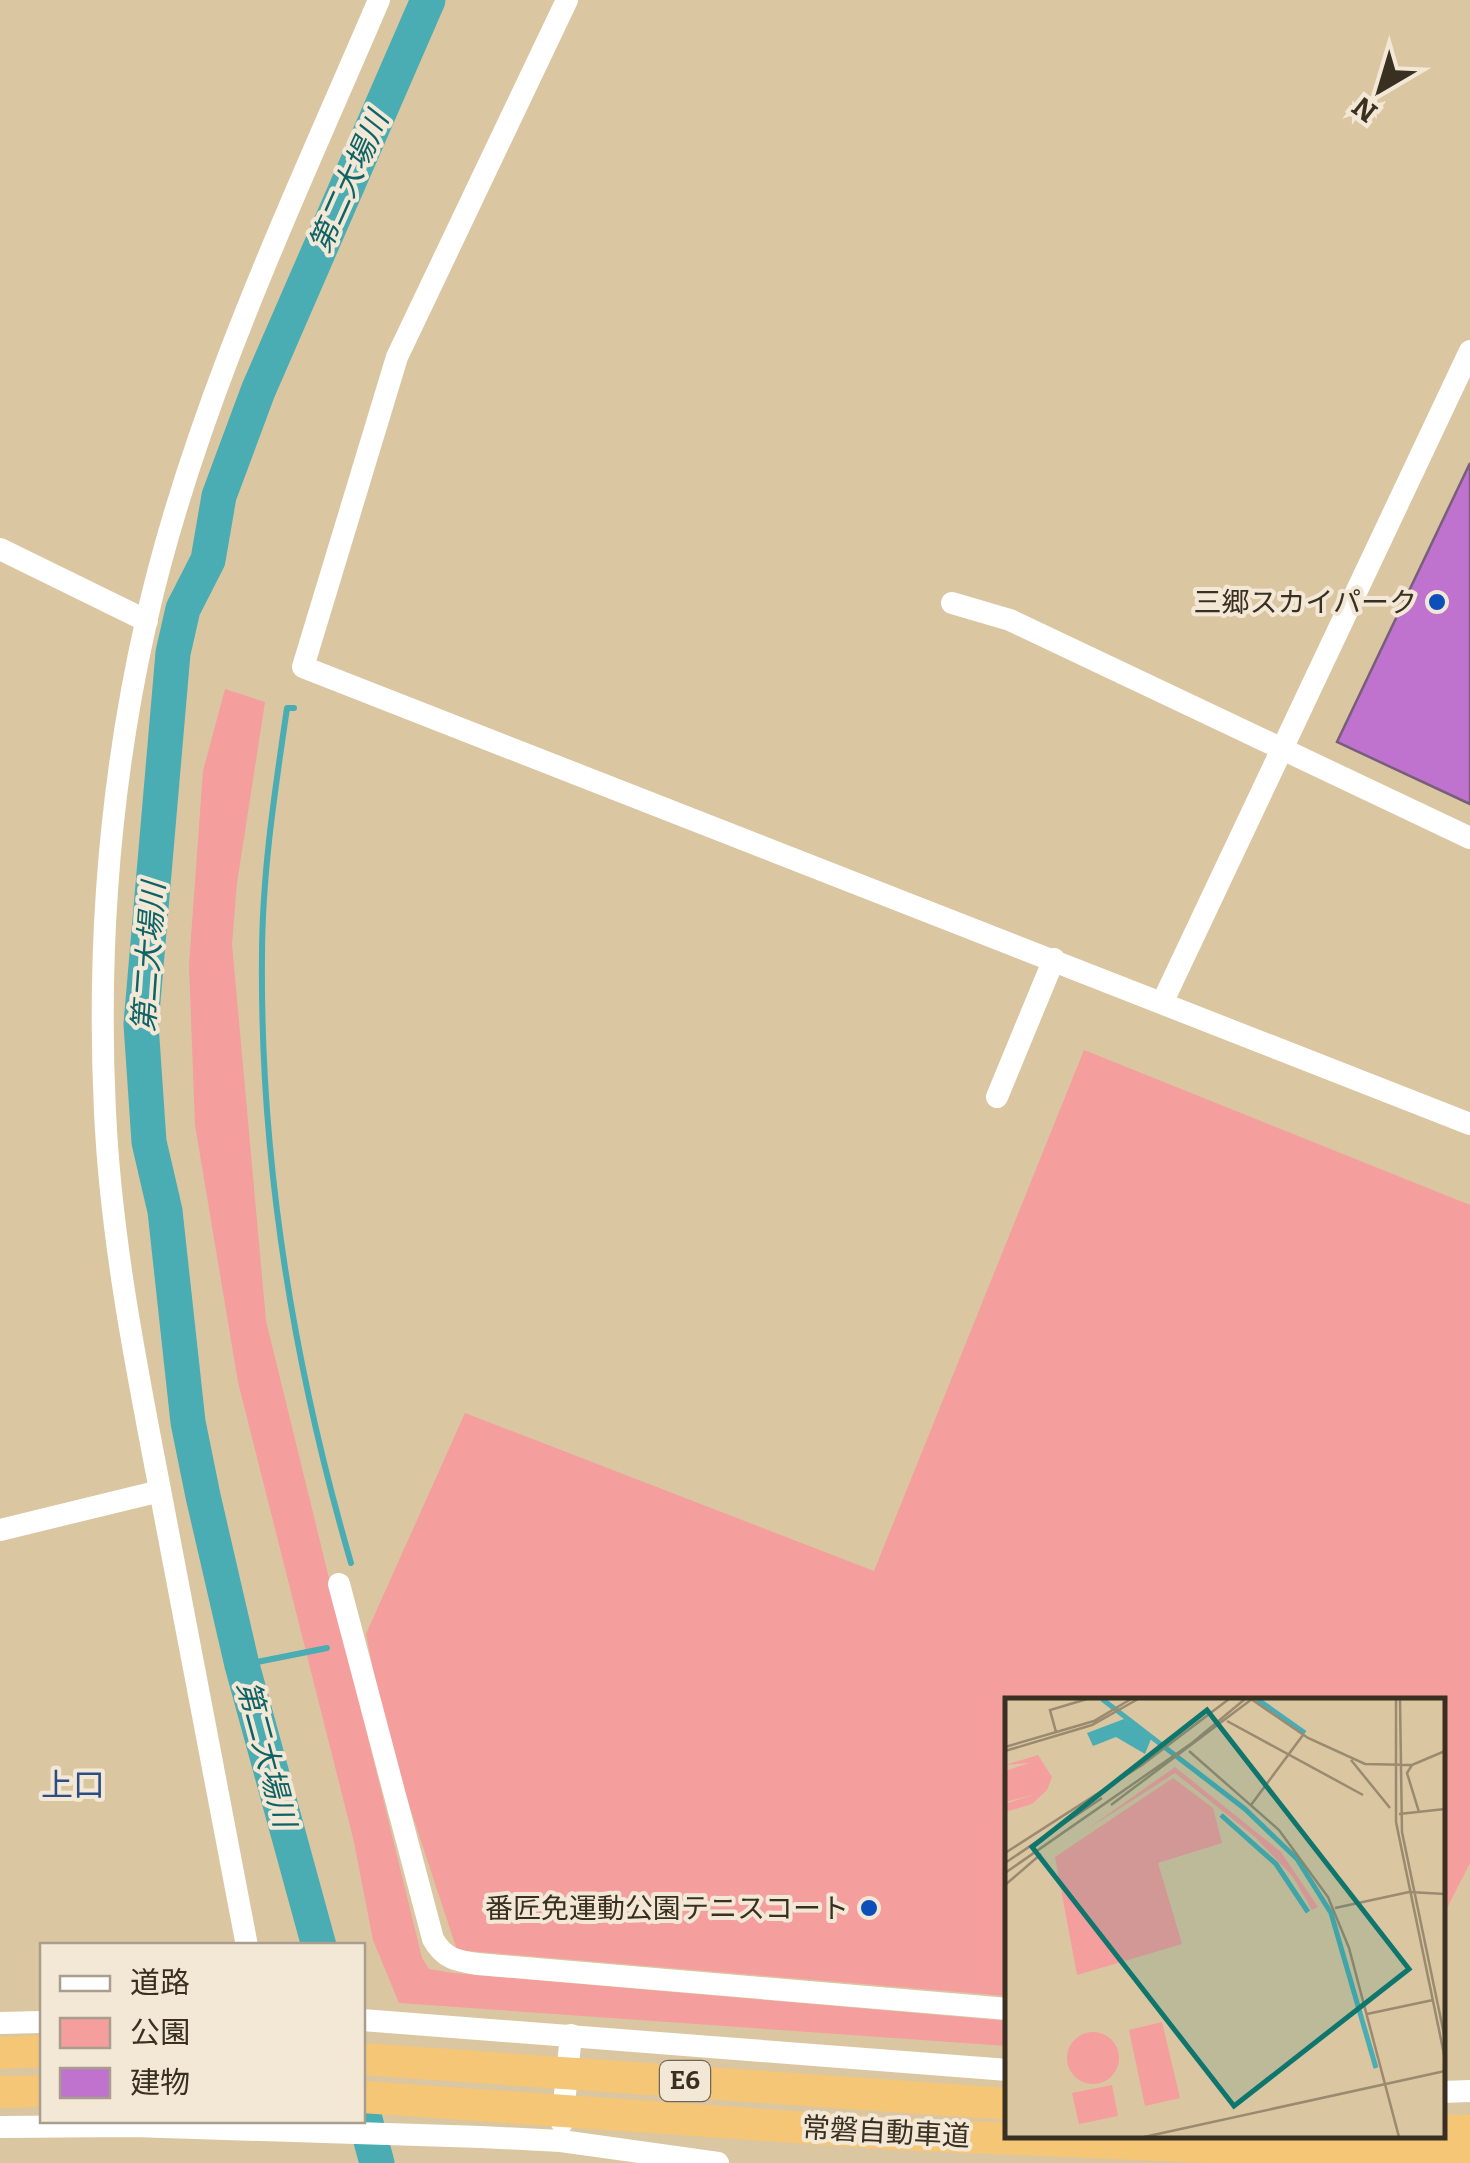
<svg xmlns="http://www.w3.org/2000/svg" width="1470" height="2163" viewBox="0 0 1470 2163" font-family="Bitter,'Noto Sans JP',serif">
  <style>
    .green { fill: #f49e9d }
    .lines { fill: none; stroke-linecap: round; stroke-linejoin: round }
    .stream { stroke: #49adb3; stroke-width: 6 }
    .river { stroke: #49adb3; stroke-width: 35 }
    .building { fill: #bf73cf; stroke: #775f7b; stroke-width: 2.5 }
    .minor { stroke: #fff; stroke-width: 22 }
    .highway { stroke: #f4c676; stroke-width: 32 }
    .poi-dot { fill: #0d4fba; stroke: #f3e8d6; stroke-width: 4 }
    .labels { text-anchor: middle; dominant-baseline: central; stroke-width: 8; stroke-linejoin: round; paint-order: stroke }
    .shield { fill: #f3e8d6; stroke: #716758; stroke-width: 2.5 }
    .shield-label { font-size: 25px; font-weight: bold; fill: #393022 }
    .poi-label { font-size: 28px; fill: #393022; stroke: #f3e8d6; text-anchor: end }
    .street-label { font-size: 28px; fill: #393022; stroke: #f3e8d6 }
    .water-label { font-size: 30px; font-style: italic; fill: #0e6367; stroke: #f3e8d6 }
    .quarter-label { font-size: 32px; fill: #2c4d84; stroke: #f3e8d6 }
    .inset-river { fill: none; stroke: #49adb3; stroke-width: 5 }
    .inset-road { fill: none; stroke: #9a8a6f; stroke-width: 2.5 }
    .view { fill: #0f766e; fill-opacity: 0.15; stroke: #0f766e; stroke-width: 5 }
    .inset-edge { fill: none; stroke: #393022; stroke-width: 5 }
  </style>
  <rect width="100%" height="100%" fill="#dbc6a2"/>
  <g class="green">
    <polygon points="225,689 265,702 237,883 232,944 266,1321 422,1958 429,1969 453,1973 1007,2021 1007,2046 399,2003 373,1940 354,1842 238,1382 195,1125 189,965 203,771"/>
    <polygon points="1084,1050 1470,1205 1470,1863 1443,1916 1442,1700 1008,1700 1007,1996 457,1950 386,1735 366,1634 465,1413 874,1571"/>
  </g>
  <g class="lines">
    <g class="stream">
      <path d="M294,708h-7c-12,82 -25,166 -25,249 -2,205 32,410 89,606"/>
      <polyline points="242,1665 327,1648"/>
    </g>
    <g class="river">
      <polyline points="319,1946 242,1665 203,1496 188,1422 165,1211 149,1142 141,1024 173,653 183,609 208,560 219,496 258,391 428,0"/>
      <polyline points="362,2108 377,2163"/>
    </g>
  </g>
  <polygon class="building" points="1470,463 1470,804 1337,742"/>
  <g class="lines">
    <g class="minor">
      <polyline points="567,0 397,357 303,667 1470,1124"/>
      <polyline points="0,549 147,621"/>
      <polyline points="952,603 1010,620 1470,838"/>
      <polyline points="1163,1001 1470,351"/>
      <polyline points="997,1097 1054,959"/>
      <polyline points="0,1530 160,1491"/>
      <path d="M339,1584l94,355c11,20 24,22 45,25l530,45"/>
      <path d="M247,1946c-30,-152 -57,-304 -87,-456 -24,-125 -49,-250 -55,-378 -8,-164 5,-330 41,-490 48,-214 147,-421 233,-622"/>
      <polyline points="362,2020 1008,2070"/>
      <polyline points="0,2023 42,2022"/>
      <polyline points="1442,2092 1470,2091"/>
      <polyline points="562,2123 571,2035"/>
      <polyline points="0,2127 133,2126 481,2137 561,2141 718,2163"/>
    </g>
    <g class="highway">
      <polyline points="0,2053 42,2051"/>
      <polyline points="362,2059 1008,2104"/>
      <polyline points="0,2092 42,2091"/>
      <polyline points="362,2097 895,2134 1470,2158"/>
      <polyline points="1442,2130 1470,2131"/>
    </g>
  </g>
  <g class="poi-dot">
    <circle cx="1437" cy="602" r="10"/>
    <circle cx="869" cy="1908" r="10"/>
  </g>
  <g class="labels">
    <rect class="shield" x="660" y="2061" width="50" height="40" rx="8"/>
    <g class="shield-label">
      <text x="685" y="2081">E6</text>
    </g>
    <g class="poi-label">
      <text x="1417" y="602">三郷スカイパーク</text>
      <text x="849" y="1908">番匠免運動公園テニスコート</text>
    </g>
    <g class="street-label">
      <text transform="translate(886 2132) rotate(3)">常磐自動車道</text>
    </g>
    <g class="water-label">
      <text transform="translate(349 182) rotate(-66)">第二大場川</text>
      <text transform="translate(149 957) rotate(-86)">第二大場川</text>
      <text transform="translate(266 1754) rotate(75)">第二大場川</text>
    </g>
    <g class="quarter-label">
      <text x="73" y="1785">上口</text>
    </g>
  </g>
  <g transform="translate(1005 1698)">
    <rect width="440" height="440" fill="#dbc6a2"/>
    <path d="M33,57l14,22 -5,13 -15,14 -27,8v-8l31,-10 -31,8v-31l24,-8 -24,2zM170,69l106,85 37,55 -6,3 -19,-33 -39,-41 -79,-63 -89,57zM168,80l40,30 9,35 -64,20 24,81 -105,31 -22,-118zM157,324l18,76 -35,8 -16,-76zM62 360a26 26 0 1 1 52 0a26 26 0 1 1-52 0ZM107,387l6,31 -39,8 -7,-31z" fill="#f49e9d"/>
    <path d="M119,21l27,20 -6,15 -29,-17 -23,9 -6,-13z" fill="#49adb3"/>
    <path class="inset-river" d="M97,1l143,110 52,50 34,54 45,155M252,1l48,34M216,117l55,49 32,48"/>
    <path class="inset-road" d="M246,1l57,39 57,26 47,1 33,-14M391,1v123l49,237M395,1l2,133 43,207M222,23l136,74M51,34l-6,-22 37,-11M0,49l89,-26 37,-22M0,53l87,-26 46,-26M184,53l90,79 49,67 21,51 50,189M346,62l39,48M407,67l-5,8 12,39M106,107l141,-106M246,107l52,-70M394,116l46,-5M0,155l137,-88 87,-66M0,165l97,-65M0,175l187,-130 53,-44M0,187l36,-31M330,210l74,-16 36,2M362,316l66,-14M139,439l301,-66"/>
    <path class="view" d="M202,12l202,259 -175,137 -202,-259z"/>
    <rect width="440" height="440" class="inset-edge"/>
  </g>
  <rect x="40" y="1943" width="325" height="180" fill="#f3e8d6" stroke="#a99e8e" stroke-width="2.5"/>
  <rect x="60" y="1976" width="50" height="15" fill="#ffffff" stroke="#a99e8e" stroke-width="2.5"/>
  <text x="130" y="1993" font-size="30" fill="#393022">道路</text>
  <rect x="60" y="2018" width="50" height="30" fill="#f49e9d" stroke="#a99e8e" stroke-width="2.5"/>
  <text x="130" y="2043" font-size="30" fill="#393022">公園</text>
  <rect x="60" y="2068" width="50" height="30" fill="#bf73cf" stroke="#a99e8e" stroke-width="2.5"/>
  <text x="130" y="2093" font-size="30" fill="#393022">建物</text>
  <g transform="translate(1380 90) rotate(218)" stroke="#f3e8d6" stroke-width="8" paint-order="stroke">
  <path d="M0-8L18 38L0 25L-18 38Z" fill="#393022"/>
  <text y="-15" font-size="28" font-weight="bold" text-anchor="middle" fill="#393022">N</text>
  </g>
</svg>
